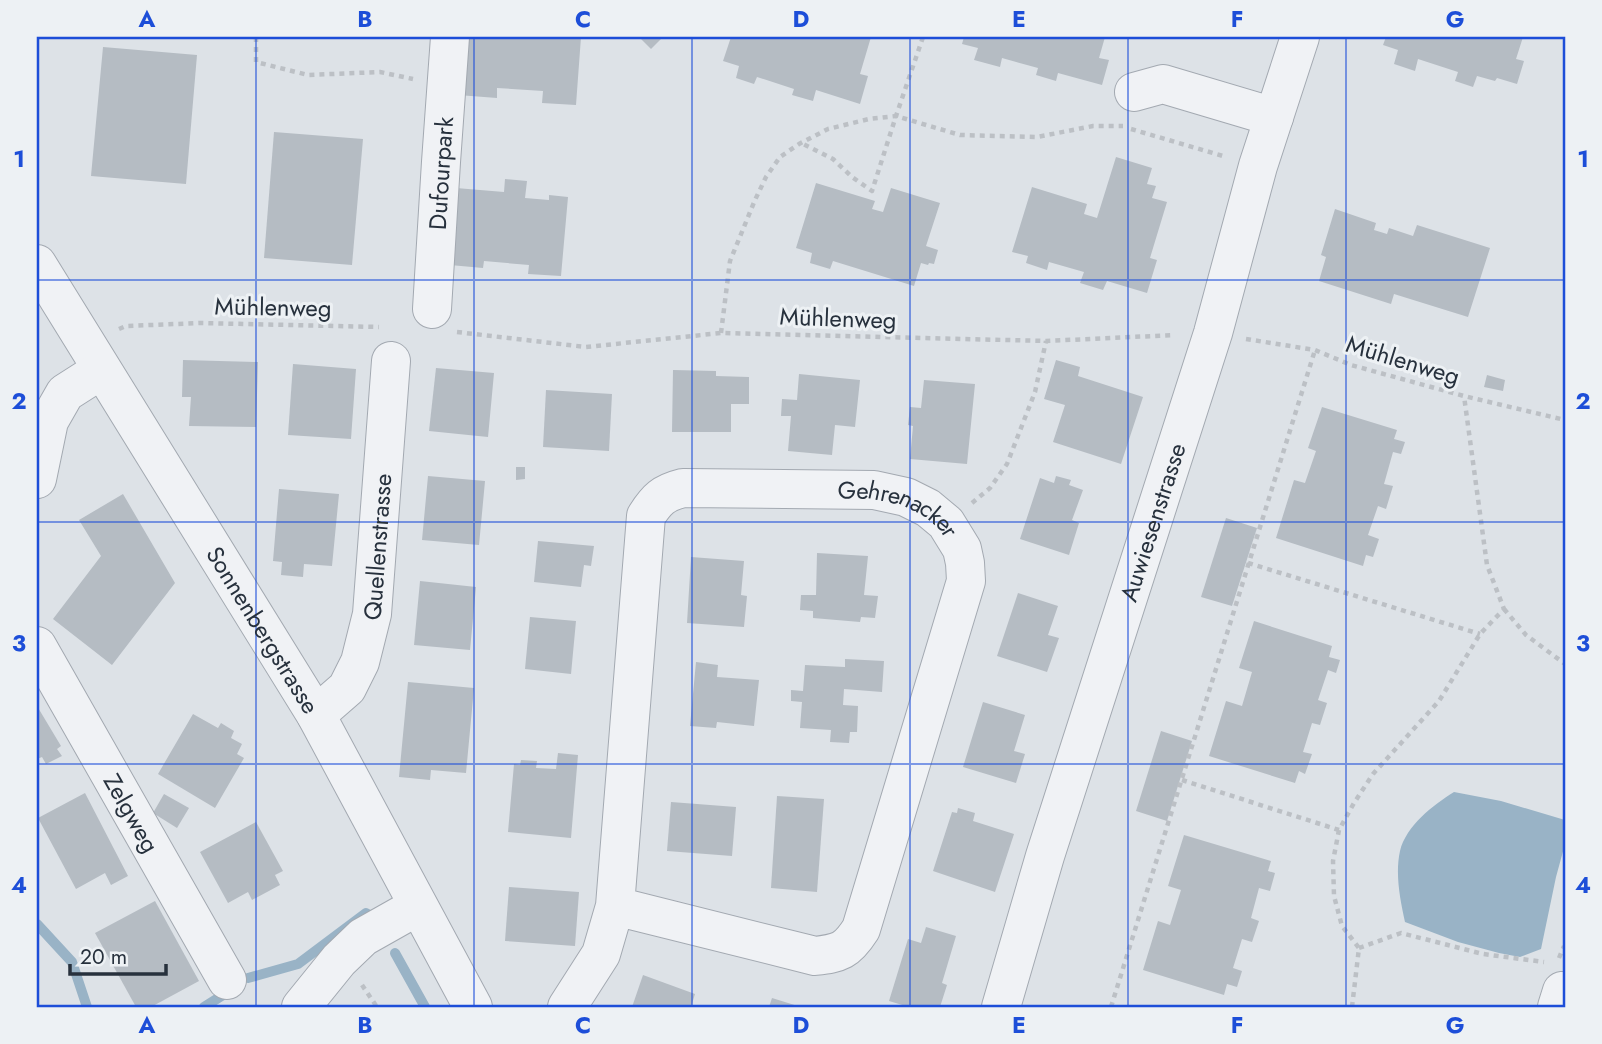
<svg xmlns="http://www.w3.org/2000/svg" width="1602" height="1044" viewBox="0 0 1602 1044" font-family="Jost,sans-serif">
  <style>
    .water { fill: #99b3c6 }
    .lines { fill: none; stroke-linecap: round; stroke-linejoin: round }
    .stream { stroke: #99b3c6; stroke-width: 10 }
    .building { fill: #b5bcc3 }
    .minor-casing { stroke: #a3a9b1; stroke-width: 40 }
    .path { stroke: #bcc0c5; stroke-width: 4.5; stroke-dasharray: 5 5; stroke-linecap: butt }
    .minor { stroke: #f0f2f5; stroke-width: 38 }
    .grid { fill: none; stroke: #1d4ed8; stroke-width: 2; stroke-opacity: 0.55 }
    .labels { text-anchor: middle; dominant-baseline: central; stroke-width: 6; stroke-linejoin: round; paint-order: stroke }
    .street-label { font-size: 24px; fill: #27313d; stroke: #edf1f4 }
    .neatline { fill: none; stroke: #1d4ed8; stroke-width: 2.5 }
    .grid-label { font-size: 23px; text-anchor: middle; font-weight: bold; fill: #1d4ed8 }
  </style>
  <rect width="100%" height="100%" fill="#dde2e7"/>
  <path class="water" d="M1454,792l47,9 64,19v24l-9,33 -15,72 -21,8 -21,-4 -41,-11 -53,-20c-5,-23 -10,-48 -5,-71 6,-25 33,-46 54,-59z"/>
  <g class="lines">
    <g class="stream">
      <polyline points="37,924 72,962 87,1007"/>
      <polyline points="395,953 425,1007"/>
      <polyline points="248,978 298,964 366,913 373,917"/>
      <polyline points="204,1007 223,995"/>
    </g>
  </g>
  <g class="building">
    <polygon points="463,37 581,37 576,105 542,103 543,91 497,88 497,98 458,95"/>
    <polygon points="639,37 663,37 651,49"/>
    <polygon points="731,37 871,37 860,74 868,76 860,104 816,90 813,101 792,95 794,89 757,77 754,84 736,78 739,66 723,61"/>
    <polygon points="964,37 1105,37 1099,58 1109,60 1102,85 1058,73 1056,81 1036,75 1038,68 1002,58 1000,67 974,60 978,48 962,44"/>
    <polygon points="1386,37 1523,37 1516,59 1524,61 1517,84 1497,78 1495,81 1477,76 1473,87 1455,81 1458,72 1418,59 1415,71 1394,64 1398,50 1383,45"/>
    <polygon points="103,47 197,55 186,184 91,176"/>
    <polygon points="274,132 363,139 352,265 264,258"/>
    <polygon points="1116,157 1152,168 1147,184 1156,186 1152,198 1167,202 1150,258 1157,260 1147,293 1107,281 1103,290 1080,283 1084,272 1049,262 1047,270 1026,263 1028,256 1012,252 1032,187 1087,204 1084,214 1097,218"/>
    <polygon points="505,179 527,181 525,198 549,200 549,195 568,197 561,276 528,274 529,265 484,261 483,268 450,265 456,188 504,192"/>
    <polygon points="816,183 875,201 872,209 883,212 891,188 940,203 926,246 938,250 934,264 929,263 928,265 921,263 914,286 833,261 830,269 810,263 812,253 796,248"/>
    <polygon points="1335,209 1376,223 1374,230 1387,234 1389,228 1413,236 1417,225 1490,248 1468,317 1394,294 1391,304 1319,281 1326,257 1321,255"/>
    <polygon points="183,360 258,362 256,427 189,426 191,397 182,397"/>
    <polygon points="1056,360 1080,367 1078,376 1143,397 1121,464 1053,442 1065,405 1044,399"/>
    <polygon points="293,364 356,369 351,439 288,435"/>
    <polygon points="436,368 494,373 488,437 429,431"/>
    <polygon points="673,370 716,371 716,376 749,377 749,404 731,404 731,432 672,432"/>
    <polygon points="799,374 860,380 855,427 835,425 832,455 788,451 791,416 781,416 782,399 797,400"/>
    <polygon points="1487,375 1505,380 1503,391 1484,387"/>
    <polygon points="924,380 975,384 967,464 910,459 913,426 908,425 910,407 921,408"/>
    <polygon points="546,390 612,394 609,451 543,447"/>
    <polygon points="1322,407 1397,430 1394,439 1405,442 1401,454 1393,452 1384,484 1393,486 1386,509 1378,506 1368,535 1379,539 1373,557 1366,555 1363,566 1276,538 1294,480 1305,483 1316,451 1308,448"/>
    <polygon points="516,467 525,467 525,479 516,480"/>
    <polygon points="428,476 485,481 479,545 422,540"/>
    <polygon points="1056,476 1071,480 1069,485 1083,490 1072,520 1079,523 1069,555 1020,539 1040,478 1054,483"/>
    <polygon points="279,489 339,494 332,566 304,564 303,577 281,575 282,562 273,561"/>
    <polygon points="123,494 175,583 112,665 53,619 101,556 79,520"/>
    <polygon points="1226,518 1257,528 1232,606 1201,597"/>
    <polygon points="538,541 594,546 591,566 584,565 581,587 534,582"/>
    <polygon points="817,553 868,556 864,595 878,596 875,618 861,617 860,622 813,618 813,611 800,610 801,595 816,595"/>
    <polygon points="691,557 744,561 741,595 747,596 744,627 687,623"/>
    <polygon points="420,581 476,587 470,650 414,645"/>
    <polygon points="1018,593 1058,606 1048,635 1059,638 1047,672 997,656"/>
    <polygon points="530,617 576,621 571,674 525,669"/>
    <polygon points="1254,621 1332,646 1329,657 1340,660 1336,673 1328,670 1318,700 1327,703 1320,725 1312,723 1303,752 1312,754 1305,774 1299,771 1295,783 1209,756 1226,701 1242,706 1252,672 1239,668"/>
    <polygon points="845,659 884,661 882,692 844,689 843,705 858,706 857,732 850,732 849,743 830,742 831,730 800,728 802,702 791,701 791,690 803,691 805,665 845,667"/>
    <polygon points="696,662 718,665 717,677 759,680 754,726 717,722 716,728 690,726"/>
    <polygon points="408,682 474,688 466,773 431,770 430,780 399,777"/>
    <polygon points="983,702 1025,715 1014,751 1025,754 1016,783 963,767"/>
    <polygon points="37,706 61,746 57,749 62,756 46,764 42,757 37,759"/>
    <polygon points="193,714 218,728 221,723 234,731 231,738 242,744 237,754 244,758 215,808 158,774"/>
    <polygon points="1161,731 1192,741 1167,821 1136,811"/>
    <polygon points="558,753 578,755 571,838 508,832 514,764 520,765 521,760 537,761 536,768 556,769"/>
    <polygon points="85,793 128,876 111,885 105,873 76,889 38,818"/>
    <polygon points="164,794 189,808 177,828 153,813"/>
    <polygon points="777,796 824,799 817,892 771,888"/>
    <polygon points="671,802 736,807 732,856 667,851"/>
    <polygon points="958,808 975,813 973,821 1014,834 995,892 933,871 952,812 957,813"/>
    <polygon points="256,822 283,871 275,875 280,885 252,900 248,892 228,903 200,852"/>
    <polygon points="1184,835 1271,861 1268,871 1275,873 1270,891 1259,888 1251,918 1259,921 1252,942 1242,939 1233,968 1242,971 1237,987 1227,984 1224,995 1143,970 1158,921 1170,925 1181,890 1168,886"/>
    <polygon points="509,887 579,892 575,946 505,941"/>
    <polygon points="155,901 199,981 151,1007 136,1007 95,933"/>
    <polygon points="926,927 956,936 942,983 947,985 940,1007 909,1007 889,1001 908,939 921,943"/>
    <polygon points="643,975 695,994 691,1007 632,1007"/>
    <polygon points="772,998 801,1007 769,1007"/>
  </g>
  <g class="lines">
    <g class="minor-casing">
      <g id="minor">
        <polyline points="1134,92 1163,84 1274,117"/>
        <path id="s1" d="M37,264l279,451 157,292"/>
        <path id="s2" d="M432,309l9,-147 9,-125"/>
        <polyline points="37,479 49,421 65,393 101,370"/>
        <path id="s3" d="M37,646l190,334"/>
        <path id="s4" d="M316,715l31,-27 13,-26 12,-48 19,-253"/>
        <polyline points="301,1007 339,960 363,937 418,906"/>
        <path id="s5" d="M567,1007l34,-53 14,-48 31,-390c11,-17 17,-23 37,-28l191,2 32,7 22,11 18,15 16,26 3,14 1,18 -105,348c-14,22 -21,24 -46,27l-200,-50"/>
        <path id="s6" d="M1001,1007l44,-151 168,-523 45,-167 42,-129"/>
        <polyline points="1557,1007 1562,991"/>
      </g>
    </g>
    <g class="path">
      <polyline points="256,37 256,62 308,75 380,72 413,79"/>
      <polyline points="923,37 896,116 960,135 1037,137 1093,126 1123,126"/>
      <polyline points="1131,129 1223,156"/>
      <polyline points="119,329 126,326 200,323 379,327"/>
      <polyline points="457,332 586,347 721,333 1046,341 1175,335"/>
      <polyline points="721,333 730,261 755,200 766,177 780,157 799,144 828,129 869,119 896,116 872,191 852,177 833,159 801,143"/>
      <polyline points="1246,339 1315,350 1351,365 1464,396 1565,420"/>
      <polyline points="972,503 990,488 1007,464 1035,392 1046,341"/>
      <polyline points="1248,563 1480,634"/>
      <polyline points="1504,609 1526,635 1565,664"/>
      <polyline points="1182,780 1339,830"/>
      <polyline points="1359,948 1401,933 1483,954 1544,962"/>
      <polyline points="1559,958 1564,946"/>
      <polyline points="362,985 377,1007"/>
      <polyline points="1111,1007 1315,350"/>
      <polyline points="1352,1007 1359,948 1342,926 1334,896 1333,861 1339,830 1354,803 1373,774 1439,701 1480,634 1504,609 1487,565 1464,396"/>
    </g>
    <use href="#minor" class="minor"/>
  </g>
  <path class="grid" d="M256,37v970M474,37v970M692,37v970M910,37v970M1128,37v970M1346,37v970M37,280h1528M37,522h1528M37,764h1528"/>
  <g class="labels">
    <g class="street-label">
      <text stroke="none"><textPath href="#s2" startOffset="136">Dufourpark</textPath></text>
      <text transform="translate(273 307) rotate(1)">Mühlenweg</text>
      <text transform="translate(838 318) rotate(2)">Mühlenweg</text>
      <text transform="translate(1403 360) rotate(17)">Mühlenweg</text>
      <text stroke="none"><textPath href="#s5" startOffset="772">Gehrenacker</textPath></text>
      <text stroke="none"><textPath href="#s6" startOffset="508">Auwiesenstrasse</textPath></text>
      <text stroke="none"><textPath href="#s4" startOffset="187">Quellenstrasse</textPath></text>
      <text stroke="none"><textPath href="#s1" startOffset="430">Sonnenbergstrasse</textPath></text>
      <text stroke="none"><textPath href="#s3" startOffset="192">Zelgweg</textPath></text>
    </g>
  </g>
  <rect width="1602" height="1044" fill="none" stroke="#edf1f4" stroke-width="77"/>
  <path d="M70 964v10h96v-10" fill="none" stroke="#27313d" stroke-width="3.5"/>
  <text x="80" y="964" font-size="21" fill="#27313d" stroke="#edf1f4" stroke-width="5" paint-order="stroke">20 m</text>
  <rect x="38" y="38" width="1526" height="968" class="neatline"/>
  <g class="grid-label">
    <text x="147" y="27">A</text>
    <text x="365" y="27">B</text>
    <text x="583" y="27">C</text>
    <text x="801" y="27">D</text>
    <text x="1019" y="27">E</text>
    <text x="1237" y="27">F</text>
    <text x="1455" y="27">G</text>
    <text x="19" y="167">1</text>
    <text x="1583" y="167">1</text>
    <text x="19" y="409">2</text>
    <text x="1583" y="409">2</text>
    <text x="19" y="651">3</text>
    <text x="1583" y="651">3</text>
    <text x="19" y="893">4</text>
    <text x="1583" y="893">4</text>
    <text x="147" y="1033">A</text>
    <text x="365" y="1033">B</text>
    <text x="583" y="1033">C</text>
    <text x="801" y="1033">D</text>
    <text x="1019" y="1033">E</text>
    <text x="1237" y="1033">F</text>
    <text x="1455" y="1033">G</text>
  </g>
</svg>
